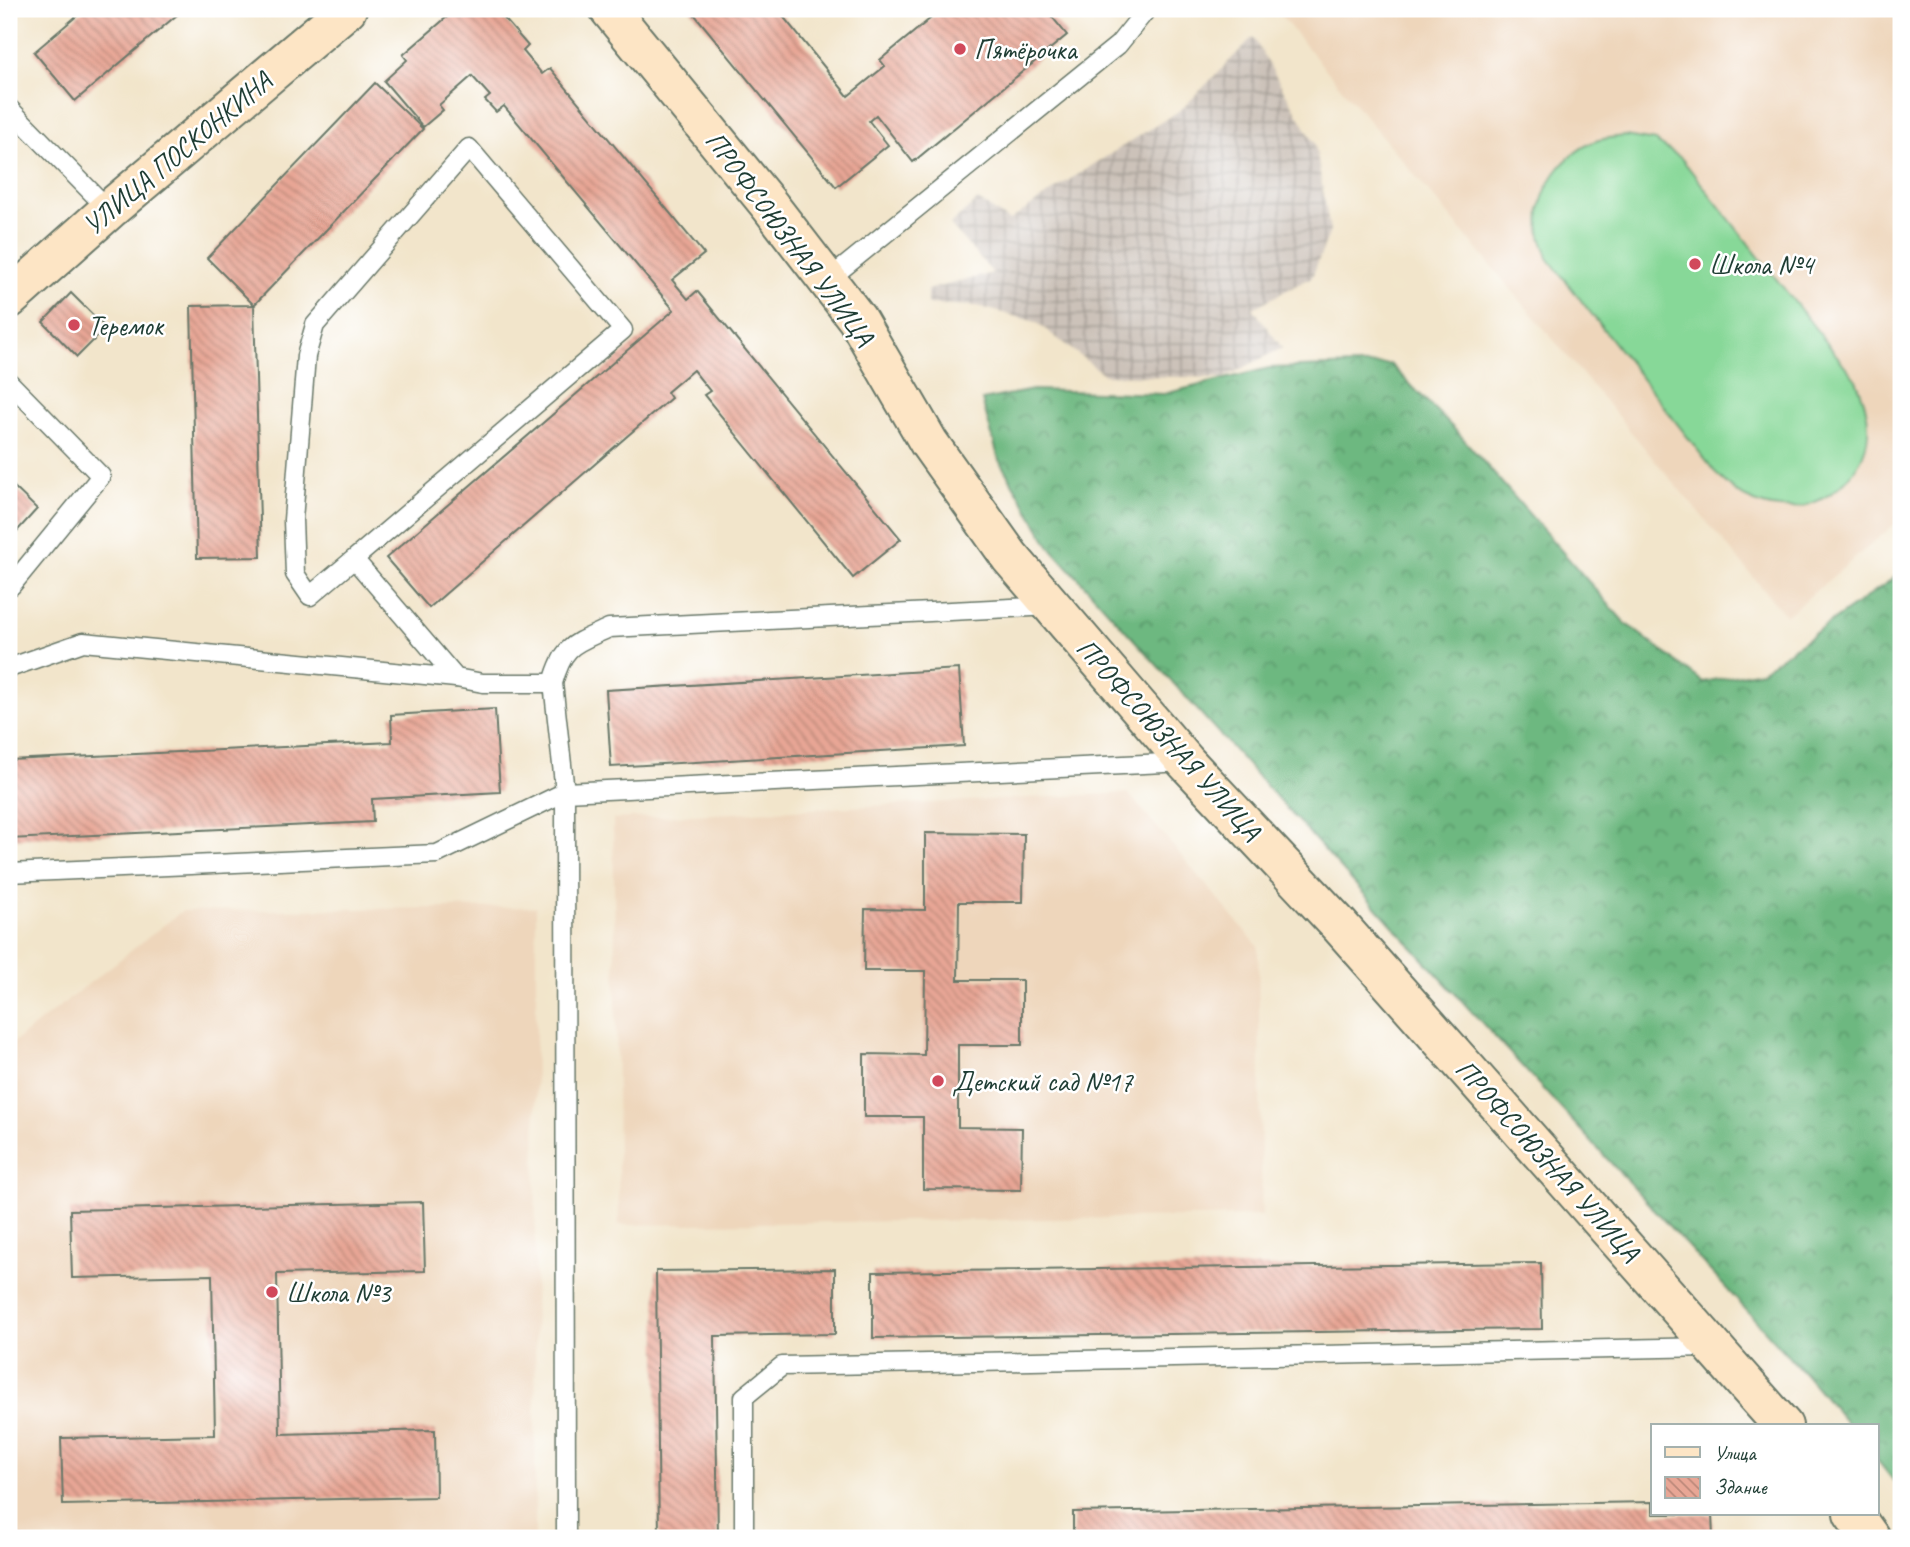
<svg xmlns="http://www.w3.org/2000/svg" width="1910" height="1547" viewBox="0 0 1910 1547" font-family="Caveat,sans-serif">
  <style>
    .built { fill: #eed6bb }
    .industrial { fill: url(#industrial-grid) }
    .forest { fill: url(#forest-crowns); stroke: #467a5a; stroke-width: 2 }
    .garden { fill: #87d898; stroke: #538a66; stroke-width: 2 }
    .building { fill: url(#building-back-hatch) }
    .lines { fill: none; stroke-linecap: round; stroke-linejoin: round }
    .lane-casing { stroke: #697869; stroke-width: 21 }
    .secondary-casing { stroke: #697869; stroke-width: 42 }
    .lane { stroke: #fff; stroke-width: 18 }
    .secondary { stroke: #fde5c5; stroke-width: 38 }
    .poi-dot { fill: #d1495b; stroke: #fff; stroke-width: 2.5 }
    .labels { text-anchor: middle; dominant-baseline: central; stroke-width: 5; stroke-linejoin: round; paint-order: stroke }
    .poi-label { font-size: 28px; fill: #1f3d34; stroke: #fff; text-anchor: start }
    .street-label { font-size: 28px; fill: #1f3d34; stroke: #fff }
  </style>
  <defs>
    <pattern id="industrial-grid" width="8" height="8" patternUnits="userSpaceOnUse" patternTransform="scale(1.75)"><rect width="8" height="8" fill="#ccc2b9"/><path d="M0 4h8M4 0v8" fill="none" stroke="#a59f97"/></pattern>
    <pattern id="forest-crowns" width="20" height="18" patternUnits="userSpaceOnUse" patternTransform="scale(1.75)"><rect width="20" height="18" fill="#6db880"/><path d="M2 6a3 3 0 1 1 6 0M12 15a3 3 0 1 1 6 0" fill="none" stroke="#59976a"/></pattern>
    <pattern id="building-back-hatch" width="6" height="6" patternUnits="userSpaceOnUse" patternTransform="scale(1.75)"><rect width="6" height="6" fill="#e8a695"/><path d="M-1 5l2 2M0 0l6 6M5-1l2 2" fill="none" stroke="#bb887a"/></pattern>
  </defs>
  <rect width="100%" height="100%" fill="#fff"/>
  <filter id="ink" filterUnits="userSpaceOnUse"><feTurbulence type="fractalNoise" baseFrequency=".0143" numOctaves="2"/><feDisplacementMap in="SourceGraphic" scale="14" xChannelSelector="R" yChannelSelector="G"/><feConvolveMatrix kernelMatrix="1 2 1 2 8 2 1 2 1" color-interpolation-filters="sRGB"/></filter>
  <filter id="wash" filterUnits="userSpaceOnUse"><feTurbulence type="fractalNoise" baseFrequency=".00686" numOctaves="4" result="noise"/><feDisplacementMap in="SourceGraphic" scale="28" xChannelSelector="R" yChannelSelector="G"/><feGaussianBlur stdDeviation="1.57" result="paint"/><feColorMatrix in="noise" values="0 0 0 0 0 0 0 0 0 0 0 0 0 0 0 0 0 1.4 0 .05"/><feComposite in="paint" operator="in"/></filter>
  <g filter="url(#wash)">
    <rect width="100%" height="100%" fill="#f2e5cb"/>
    <g class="built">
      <polygon points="1275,9 1901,9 1901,519 1786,616"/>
      <polygon points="1128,793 1258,946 1262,1216 619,1225 613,819"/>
      <polygon points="536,907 535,1538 9,1538 9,1046 182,911"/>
    </g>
    <polygon class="industrial" points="1253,37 1315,144 1330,231 1312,277 1253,308 1282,348 1223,378 1105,375 1036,322 977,306 927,304 927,290 993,273 950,225 978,200 1009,221 1069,180 1182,109"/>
    <polygon class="forest" points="1390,364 1459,434 1624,622 1703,682 1761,671 1901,573 1901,1490 1877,1460 1877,1426 1849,1426 1806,1375 1415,950 1050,547 999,460 982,400 1033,390 1164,394 1269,368"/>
    <path class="garden" d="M1625,136l30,5 26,17 175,222c7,17 13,32 12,52 -2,43 -47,80 -89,76 -10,-1 -23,-5 -31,-9 -11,-4 -21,-16 -30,-23l-170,-218c-2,-9 -7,-18 -8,-27 -5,-38 19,-73 53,-89 9,-4 22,-5 32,-6z"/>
    <g id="blocks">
      <g class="building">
        <polygon points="85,9 184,9 75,101 34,52"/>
        <polygon points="468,9 496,9 528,46 523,51 542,74 550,68 704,254 672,280 688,299 697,291 901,539 853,578 704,395 710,391 693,370 667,392 671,398 429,608 386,558 674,310 504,106 496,112 485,100 490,96 472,76 439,105 443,110 423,127 384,81 407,60 403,55 455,10 460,16"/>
        <polygon points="690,9 777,9 848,96 885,66 880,60 942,9 1052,9 1048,12 1067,35 913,162 876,115 869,121 888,145 836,187"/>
        <polygon points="375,83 423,129 254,305 261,557 197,558 191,306 254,305 207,258"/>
        <polygon points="71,293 106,328 77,357 43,322"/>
        <polygon points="9,482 37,509 9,540"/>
        <polygon points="959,669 964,746 611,767 606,690"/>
        <polygon points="495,709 500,792 372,799 373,822 9,839 9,760 392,742 391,715"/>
        <polygon points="925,833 1024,834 1023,902 959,902 958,980 1022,980 1022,1045 958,1045 958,1127 1022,1128 1021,1190 923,1189 923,1117 864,1117 864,1054 924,1055 925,971 864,971 865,909 925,910"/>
        <polygon points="423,1202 425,1271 277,1274 280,1434 435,1430 436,1497 63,1505 61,1438 215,1435 212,1275 72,1278 70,1210"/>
        <polygon points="1541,1263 1542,1329 873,1338 873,1272"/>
        <polygon points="835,1269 835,1334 715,1336 718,1538 659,1538 656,1271"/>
        <polygon points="1653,1502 1653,1514 1712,1514 1713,1538 1073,1538 1073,1512"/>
      </g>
    </g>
  </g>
  <g filter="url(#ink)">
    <use href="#blocks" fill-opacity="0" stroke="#697869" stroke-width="2"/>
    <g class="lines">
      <g class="lane-casing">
        <g id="lane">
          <polyline points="9,108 109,210"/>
          <polyline points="828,280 1118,45 1147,9"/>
          <polyline points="9,382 101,476 11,586"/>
          <polyline points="354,559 623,330 469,148 315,325 306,356 293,520 295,574 310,596 354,559 456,678 483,683 553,683"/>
          <polyline points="9,668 83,642 456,678"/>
          <polyline points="9,873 437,854 565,792 1186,762"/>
          <path d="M566,1538l-1,-746 -12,-109c11,-40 22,-39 56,-55l443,-22"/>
          <polyline points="744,1538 744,1397 782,1366 1711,1347"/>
        </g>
      </g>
      <g class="secondary-casing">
        <g id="secondary">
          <polyline points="609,9 770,206 857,319 929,443 1010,557 1186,762 1340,926 1783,1426"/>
          <polyline points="9,299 109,210 347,9"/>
          <polyline points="1853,1514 1870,1538"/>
        </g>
      </g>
      <use href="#lane" class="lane"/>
      <use href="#secondary" class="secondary"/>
    </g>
  </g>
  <g class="poi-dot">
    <circle cx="960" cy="49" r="7"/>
    <circle cx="1695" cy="264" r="7"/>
    <circle cx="74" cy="325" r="7"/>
    <circle cx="938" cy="1081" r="7"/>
    <circle cx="272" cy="1292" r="7"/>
  </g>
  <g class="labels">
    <g class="poi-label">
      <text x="974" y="49">Пятёрочка</text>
      <text x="1709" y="264">Школа №4</text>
      <text x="88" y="325">Теремок</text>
      <text x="952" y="1081">Детский сад №17</text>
      <text x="286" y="1292">Школа №3</text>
    </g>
    <g class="street-label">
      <text transform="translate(177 153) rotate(-40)">УЛИЦА ПОСКОНКИНА</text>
      <text transform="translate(790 238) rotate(53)">ПРОФСОЮЗНАЯ УЛИЦА</text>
      <text transform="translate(1169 739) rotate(48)">ПРОФСОЮЗНАЯ УЛИЦА</text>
      <text transform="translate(1548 1160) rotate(48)">ПРОФСОЮЗНАЯ УЛИЦА</text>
    </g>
  </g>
  <rect width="1910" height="1547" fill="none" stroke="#fff" stroke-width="35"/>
  <rect x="1651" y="1424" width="228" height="91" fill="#ffffff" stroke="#a5b1ae" stroke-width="2"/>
  <rect x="1665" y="1447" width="35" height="10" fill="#fde5c5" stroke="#a5b1ae" stroke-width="2"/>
  <text x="1714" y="1460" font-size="21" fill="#1f3d34">Улица</text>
  <rect x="1665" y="1477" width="35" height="21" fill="url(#building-back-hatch)" stroke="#a5b1ae" stroke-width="2"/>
  <text x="1714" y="1494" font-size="21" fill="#1f3d34">Здание</text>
</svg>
